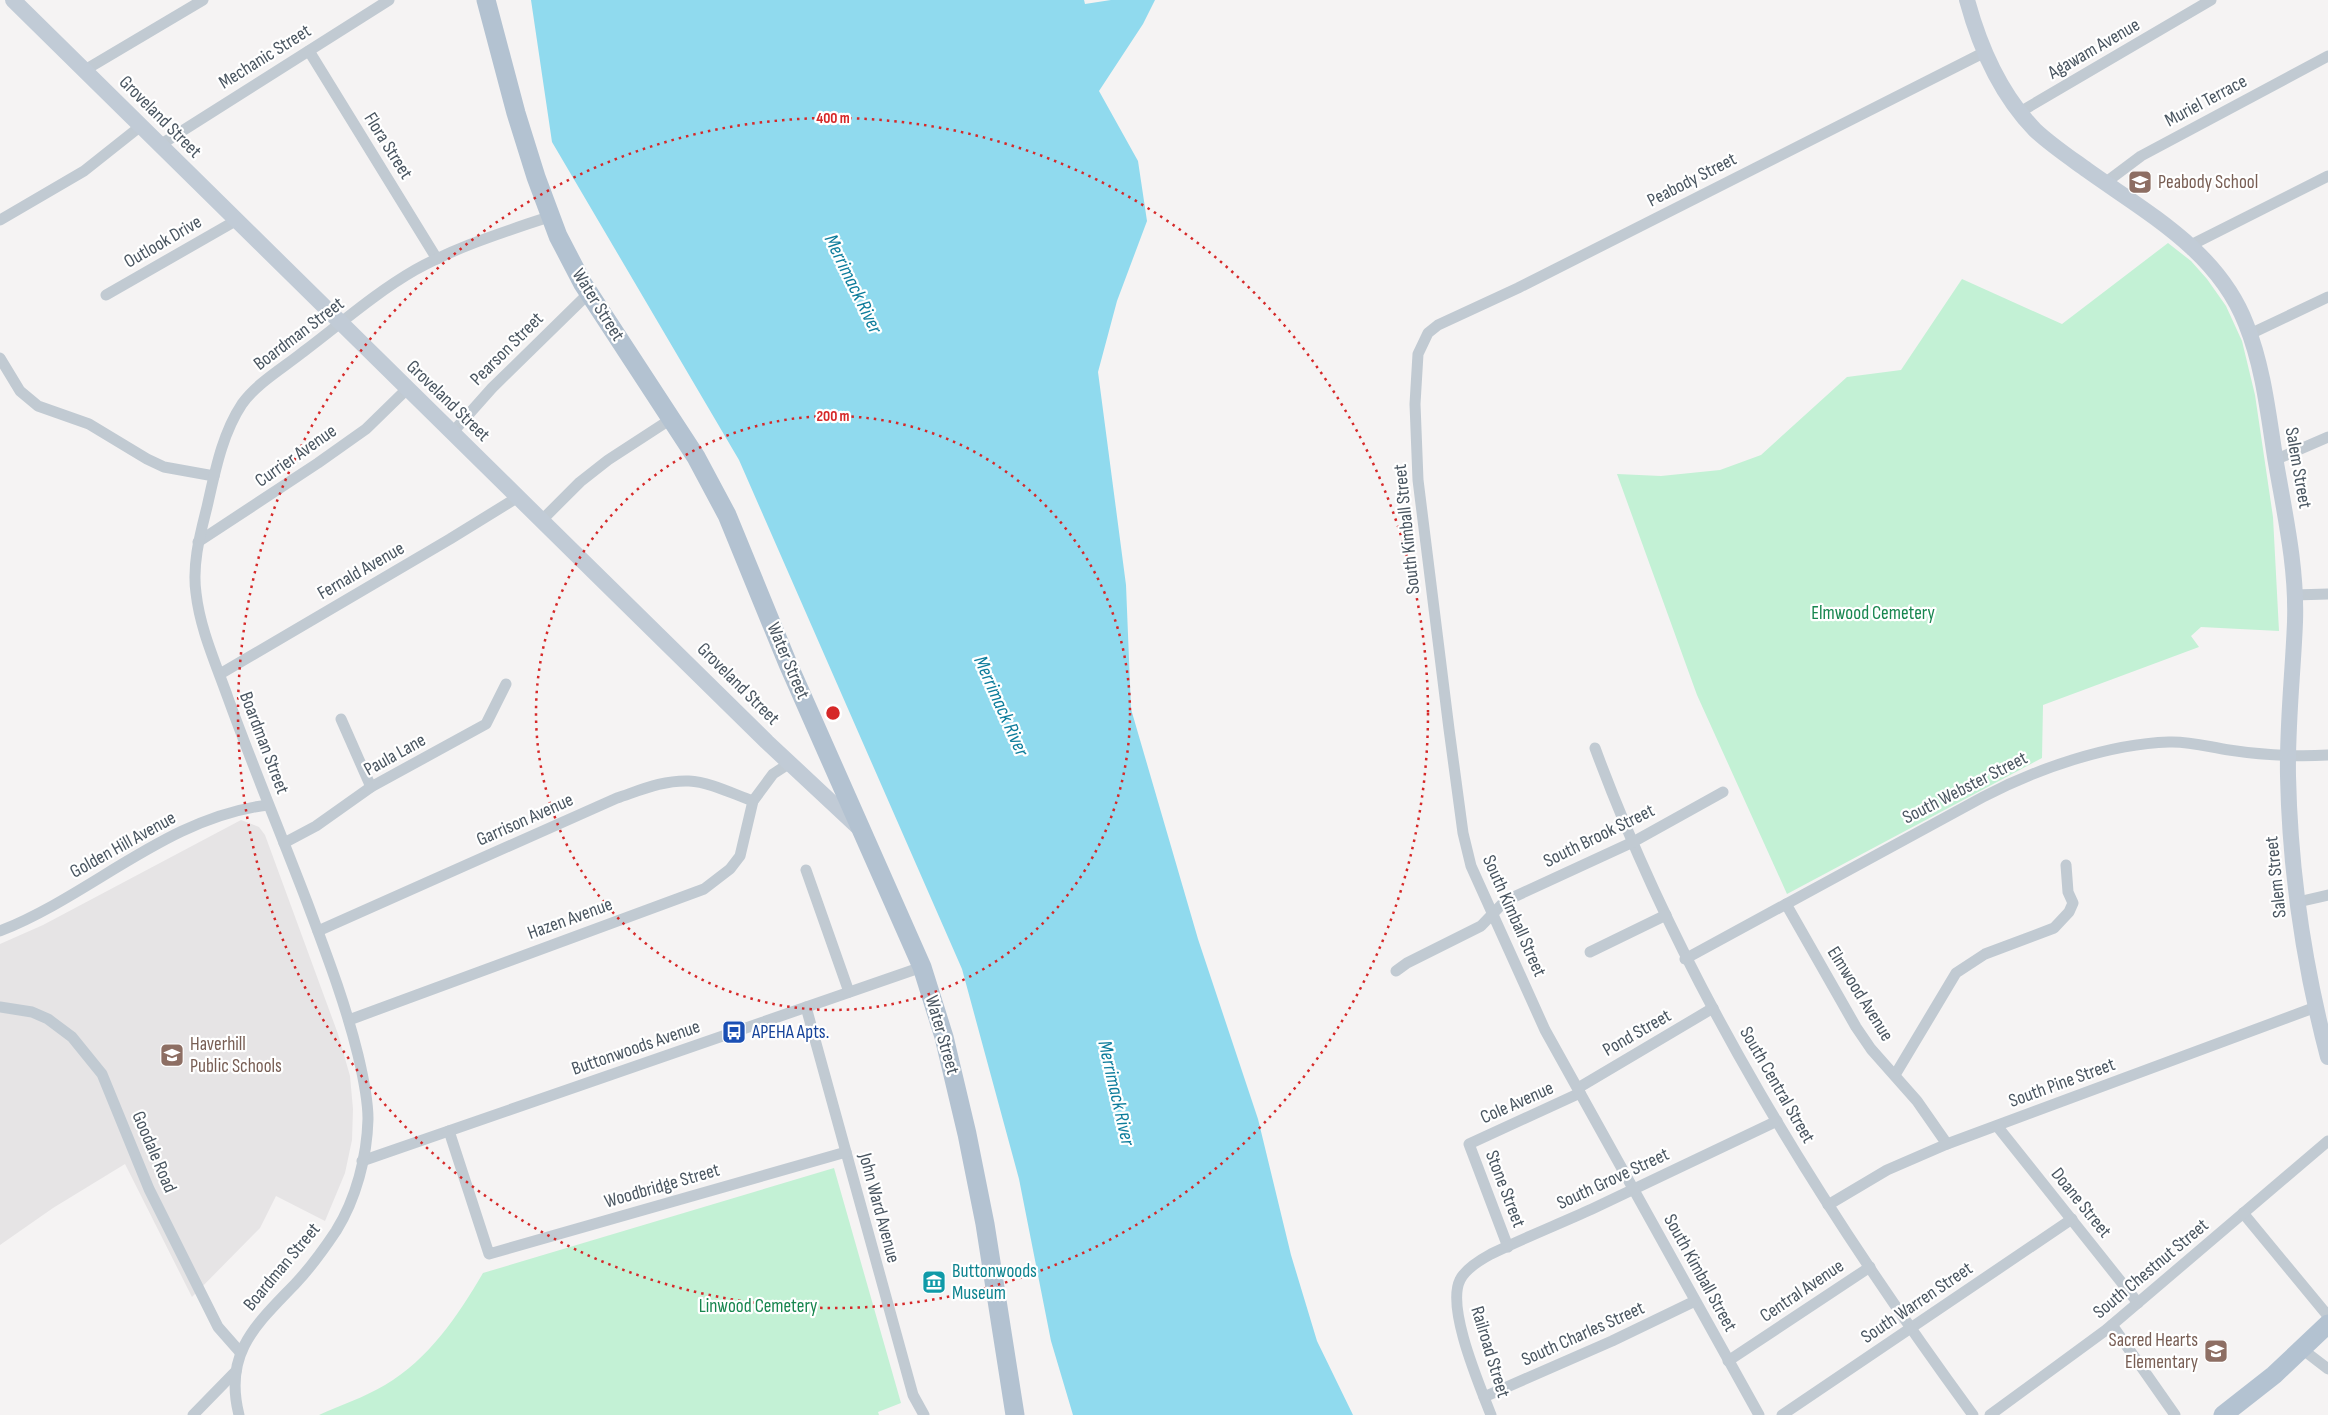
<svg xmlns="http://www.w3.org/2000/svg" width="2328" height="1415" viewBox="0 0 2328 1415" font-family="'Sofia Sans Condensed',sans-serif">
  <style>
    .education { fill: #e6e4e5 }
    .green { fill: #c3f1d5 }
    .water { fill: #90daee }
    .lines { fill: none; stroke-linecap: round; stroke-linejoin: round }
    .street { stroke: #c1cad2; stroke-width: 11 }
    .secondary { stroke: #c1cbd6; stroke-width: 16 }
    .primary { stroke: #b3c2d1; stroke-width: 19 }
    .ring { fill: none; stroke: #d62828; stroke-width: 2.5; stroke-dasharray: 2.5 5 }
    .labels { text-anchor: middle; dominant-baseline: central; stroke-width: 4.5; stroke-linejoin: round; paint-order: stroke }
    .street-label { font-size: 19px; fill: #4a5661; stroke: #fff }
    .education-label { font-size: 19px; fill: #785e54; stroke: #fff; text-anchor: start }
    .park-label { font-size: 19px; fill: #17864f; stroke: #fff }
    .transit-label { font-size: 19px; fill: #164399; stroke: #fff; text-anchor: start }
    .culture-label { font-size: 19px; fill: #0d838f; stroke: #fff; text-anchor: start }
    .water-label { font-size: 20px; font-style: italic; fill: #0c7c9b; stroke: #fff }
    .centre { fill: #d62828; stroke: #fff; stroke-width: 2.5 }
    .ring-label { font-size: 15px; text-anchor: middle; font-weight: bold; fill: #d62828; stroke: #fff; stroke-width: 4.5; stroke-linejoin: round; paint-order: stroke }
  </style>
  <rect width="100%" height="100%" fill="#f5f3f3"/>
  <polygon class="education" points="241,820 259,827 265,835 338,1034 350,1076 353,1109 352,1140 345,1173 325,1221 276,1196 260,1228 192,1297 125,1164 53,1208 0,1245 0,944 43,925"/>
  <g class="green">
    <polygon points="2168,243 2191,261 2207,279 2226,306 2242,341 2255,395 2273,517 2279,631 2201,627 2191,636 2199,647 2043,705 2042,758 1787,894 1697,695 1617,474 1661,476 1720,470 1761,455 1847,377 1901,370 1962,279 2062,324"/>
    <path d="M834,1168l67,235 -23,9 1,3h-560c22,-10 46,-18 66,-30 44,-26 72,-68 98,-112z"/>
  </g>
  <polygon class="water" points="531,0 1084,0 1085,4 1111,0 1155,0 1143,24 1099,91 1138,161 1147,221 1117,301 1098,372 1126,585 1131,709 1198,939 1258,1119 1291,1255 1317,1341 1353,1415 1073,1415 1051,1341 1019,1179 962,969 739,460 552,142"/>
  <g class="lines">
    <g class="street">
      <polyline points="309,51 437,259"/>
      <polyline points="85,70 203,0"/>
      <polyline points="2020,112 2211,0"/>
      <polyline points="160,145 389,0"/>
      <polyline points="2105,183 2141,156 2328,56"/>
      <polyline points="0,220 84,171 142,125"/>
      <polyline points="2191,245 2328,176"/>
      <polyline points="106,295 237,220"/>
      <polyline points="2250,334 2328,297"/>
      <polyline points="0,358 20,391 38,406 89,424 147,459 164,467 214,476"/>
      <polyline points="452,433 492,388 589,293"/>
      <polyline points="2275,460 2328,437"/>
      <polyline points="542,520 580,482 608,460 671,419"/>
      <polyline points="198,542 318,463 366,429 407,389"/>
      <polyline points="2294,595 2328,594"/>
      <polyline points="220,674 450,539 518,497"/>
      <polyline points="341,719 371,787"/>
      <path d="M1595,748c88,239 228,462 378,667"/>
      <polyline points="284,843 316,826 371,787 486,724 506,684"/>
      <polyline points="806,870 849,992"/>
      <polyline points="2298,902 2328,895"/>
      <polyline points="1786,904 1856,1027 1871,1049 1917,1101 1947,1144"/>
      <path d="M0,931c92,-36 167,-114 268,-126"/>
      <path d="M318,931l299,-133c24,-8 46,-18 72,-17 21,1 44,13 64,20"/>
      <polyline points="1590,952 1666,915"/>
      <path d="M1685,959l298,-162c53,-28 125,-53 186,-55 20,-1 40,5 60,8 33,5 65,7 99,5"/>
      <polyline points="1396,971 1407,963 1481,926 1505,901 1633,842 1723,792"/>
      <polyline points="0,1007 32,1012 48,1019 72,1037 102,1074 149,1189 218,1327 240,1352"/>
      <polyline points="806,1007 913,1395 924,1415"/>
      <polyline points="349,1020 704,889 730,869 740,856 753,801 773,774 790,763"/>
      <polyline points="1895,1075 1956,973 1985,954 2054,928 2069,912 2073,903 2068,892 2066,865"/>
      <polyline points="1578,1088 1713,1008"/>
      <polyline points="1997,1126 2138,1303"/>
      <polyline points="449,1131 489,1254 846,1152"/>
      <polyline points="362,1161 922,967"/>
      <polyline points="1828,1205 1887,1170 1947,1144 2316,1007"/>
      <polyline points="2243,1213 2328,1316"/>
      <polyline points="1508,1247 1469,1144 1580,1093"/>
      <polyline points="2112,1325 2175,1415"/>
      <polyline points="2302,1349 2328,1369"/>
      <polyline points="1728,1361 1870,1267"/>
      <polyline points="1484,1397 1612,1341 1695,1301"/>
      <polyline points="193,1415 236,1371"/>
      <path d="M239,1415c-16,-63 18,-91 57,-132 15,-16 28,-34 40,-52 20,-32 31,-74 32,-112 0,-21 -5,-43 -10,-64 -13,-53 -32,-102 -51,-153 -26,-68 -54,-135 -79,-204 -12,-34 -28,-69 -32,-105 -4,-29 4,-58 11,-86 8,-35 15,-73 35,-103 15,-21 41,-36 61,-52 36,-27 72,-59 112,-82 43,-24 90,-38 136,-54"/>
      <path d="M1491,1415c-11,-29 -45,-107 -31,-135 5,-11 20,-20 31,-26 33,-16 68,-30 101,-45 62,-29 123,-59 185,-88"/>
      <polyline points="1759,1415 1545,1030 1471,866 1463,833 1449,729 1418,480 1415,404 1418,354 1428,333 1438,325 1518,288 1985,52"/>
      <polyline points="1782,1415 2072,1219"/>
      <polyline points="1990,1415 2106,1330 2328,1141"/>
    </g>
    <g class="secondary">
      <polyline points="13,0 594,572 767,742 859,828"/>
      <path d="M1967,0c13,48 33,94 68,130 16,15 34,27 52,40 60,43 131,81 159,154 17,42 22,88 29,133 9,54 22,109 20,165 -2,51 -8,102 -7,154 2,94 16,190 40,281"/>
    </g>
    <g class="primary">
      <polyline points="486,0 516,113 536,177 558,236 583,284 696,457 727,515 788,664 922,967 944,1037 967,1134 985,1224 1015,1415"/>
      <polyline points="2223,1415 2274,1375 2328,1324"/>
    </g>
  </g>
  <g class="ring">
    <circle cx="833" cy="713" r="297"/>
    <circle cx="833" cy="713" r="595"/>
  </g>
  <defs>
    <g id="school-square" transform="scale(1.25)"><rect x="-9" y="-9" width="18" height="18" rx="4" fill="#8d6e63" stroke="#fff"/><path d="M0-5L7-2L0 1L-7-2ZM-4 1L0 2.5L4 1V4Q0 6-4 4Z" fill="#fff"/></g>
    <g id="bus-square" transform="scale(1.25)"><rect x="-9" y="-9" width="18" height="18" rx="4" fill="#1a4fb4" stroke="#fff"/><path d="M-5-6H5V4H4V6H2V4H-2V6H-4V4H-5ZM-3.5-4V0h7V-4ZM-3.5 1.2v1.5H-2V1.2ZM2 1.2v1.5H3.5V1.2Z" fill="#fff"/></g>
    <g id="museum-square" transform="scale(1.25)"><rect x="-9" y="-9" width="18" height="18" rx="4" fill="#0f9aa8" stroke="#fff"/><path d="M0-6L6-3V-2H-6V-3ZM-5-1h2V3h-2ZM-1-1h2V3h-2ZM3-1h2V3H3ZM-6 4H6V6H-6Z" fill="#fff"/></g>
  </defs>
  <g fill-rule="evenodd">
    <use href="#school-square" x="2140" y="182"/>
    <use href="#bus-square" x="734" y="1032"/>
    <use href="#school-square" x="172" y="1055"/>
    <use href="#museum-square" x="934" y="1282"/>
    <use href="#school-square" x="2216" y="1351"/>
  </g>
  <g class="labels">
    <g class="street-label">
      <text transform="translate(2094 49) rotate(-30)">Agawam Avenue</text>
      <text transform="translate(265 57) rotate(-32)">Mechanic Street</text>
      <text transform="translate(2206 101) rotate(-28)">Muriel Terrace</text>
      <text transform="translate(160 117) rotate(45)">Groveland Street</text>
      <text transform="translate(388 146) rotate(58)">Flora Street</text>
      <text transform="translate(1692 180) rotate(-27)">Peabody Street</text>
      <text transform="translate(163 242) rotate(-30)">Outlook Drive</text>
      <text transform="translate(598 305) rotate(58)">Water Street</text>
      <text transform="translate(299 334) rotate(-37)">Boardman Street</text>
      <text transform="translate(507 349) rotate(-45)">Pearson Street</text>
      <text transform="translate(448 401) rotate(44)">Groveland Street</text>
      <text transform="translate(296 456) rotate(-35)">Currier Avenue</text>
      <text transform="translate(2298 468) rotate(80)">Salem Street</text>
      <text transform="translate(1407 529) rotate(-96)">South Kimball Street</text>
      <text transform="translate(361 571) rotate(-30)">Fernald Avenue</text>
      <text transform="translate(788 661) rotate(67)">Water Street</text>
      <text transform="translate(738 684) rotate(45)">Groveland Street</text>
      <text transform="translate(264 743) rotate(69)">Boardman Street</text>
      <text transform="translate(395 755) rotate(-29)">Paula Lane</text>
      <text transform="translate(1965 788) rotate(-27)">South Webster Street</text>
      <text transform="translate(525 820) rotate(-24)">Garrison Avenue</text>
      <text transform="translate(1599 836) rotate(-26)">South Brook Street</text>
      <text transform="translate(123 845) rotate(-29)">Golden Hill Avenue</text>
      <text transform="translate(2276 877) rotate(-96)">Salem Street</text>
      <text transform="translate(1514 916) rotate(66)">South Kimball Street</text>
      <text transform="translate(570 919) rotate(-20)">Hazen Avenue</text>
      <text transform="translate(1860 994) rotate(58)">Elmwood Avenue</text>
      <text transform="translate(1637 1033) rotate(-30)">Pond Street</text>
      <text transform="translate(942 1035) rotate(74)">Water Street</text>
      <text transform="translate(636 1048) rotate(-19)">Buttonwoods Avenue</text>
      <text transform="translate(2062 1083) rotate(-20)">South Pine Street</text>
      <text transform="translate(1777 1085) rotate(60)">South Central Street</text>
      <text transform="translate(1517 1103) rotate(-24)">Cole Avenue</text>
      <text transform="translate(154 1152) rotate(67)">Goodale Road</text>
      <text transform="translate(1613 1179) rotate(-25)">South Grove Street</text>
      <text transform="translate(662 1186) rotate(-16)">Woodbridge Street</text>
      <text transform="translate(1505 1189) rotate(69)">Stone Street</text>
      <text transform="translate(2081 1203) rotate(51)">Doane Street</text>
      <text transform="translate(879 1208) rotate(75)">John Ward Avenue</text>
      <text transform="translate(282 1267) rotate(-50)">Boardman Street</text>
      <text transform="translate(2151 1269) rotate(-40)">South Chestnut Street</text>
      <text transform="translate(1700 1273) rotate(61)">South Kimball Street</text>
      <text transform="translate(1802 1291) rotate(-34)">Central Avenue</text>
      <text transform="translate(1917 1303) rotate(-34)">South Warren Street</text>
      <text transform="translate(1583 1334) rotate(-24)">South Charles Street</text>
      <text transform="translate(1490 1352) rotate(73)">Railroad Street</text>
    </g>
    <g class="education-label">
      <text x="2158" y="182">Peabody School</text>
      <text x="190" y="1044">Haverhill<tspan x="190" dy="22">Public Schools</tspan></text>
      <text x="2198" y="1340" text-anchor="end">Sacred Hearts<tspan x="2198" dy="22">Elementary</tspan></text>
    </g>
    <g class="park-label">
      <text x="1873" y="613">Elmwood Cemetery</text>
      <text x="758" y="1306">Linwood Cemetery</text>
    </g>
    <g class="transit-label">
      <text x="752" y="1032">APEHA Apts.</text>
    </g>
    <g class="culture-label">
      <text x="952" y="1271">Buttonwoods<tspan x="952" dy="22">Museum</tspan></text>
    </g>
    <g class="water-label">
      <text transform="translate(853 284) rotate(64)">Merrimack River</text>
      <text transform="translate(1001 706) rotate(66)">Merrimack River</text>
      <text transform="translate(1116 1093) rotate(77)">Merrimack River</text>
    </g>
  </g>
  <circle cx="833" cy="713" r="8" class="centre"/>
  <g class="ring-label">
    <text x="833" y="123">400 m</text>
    <text x="833" y="421">200 m</text>
  </g>
</svg>
